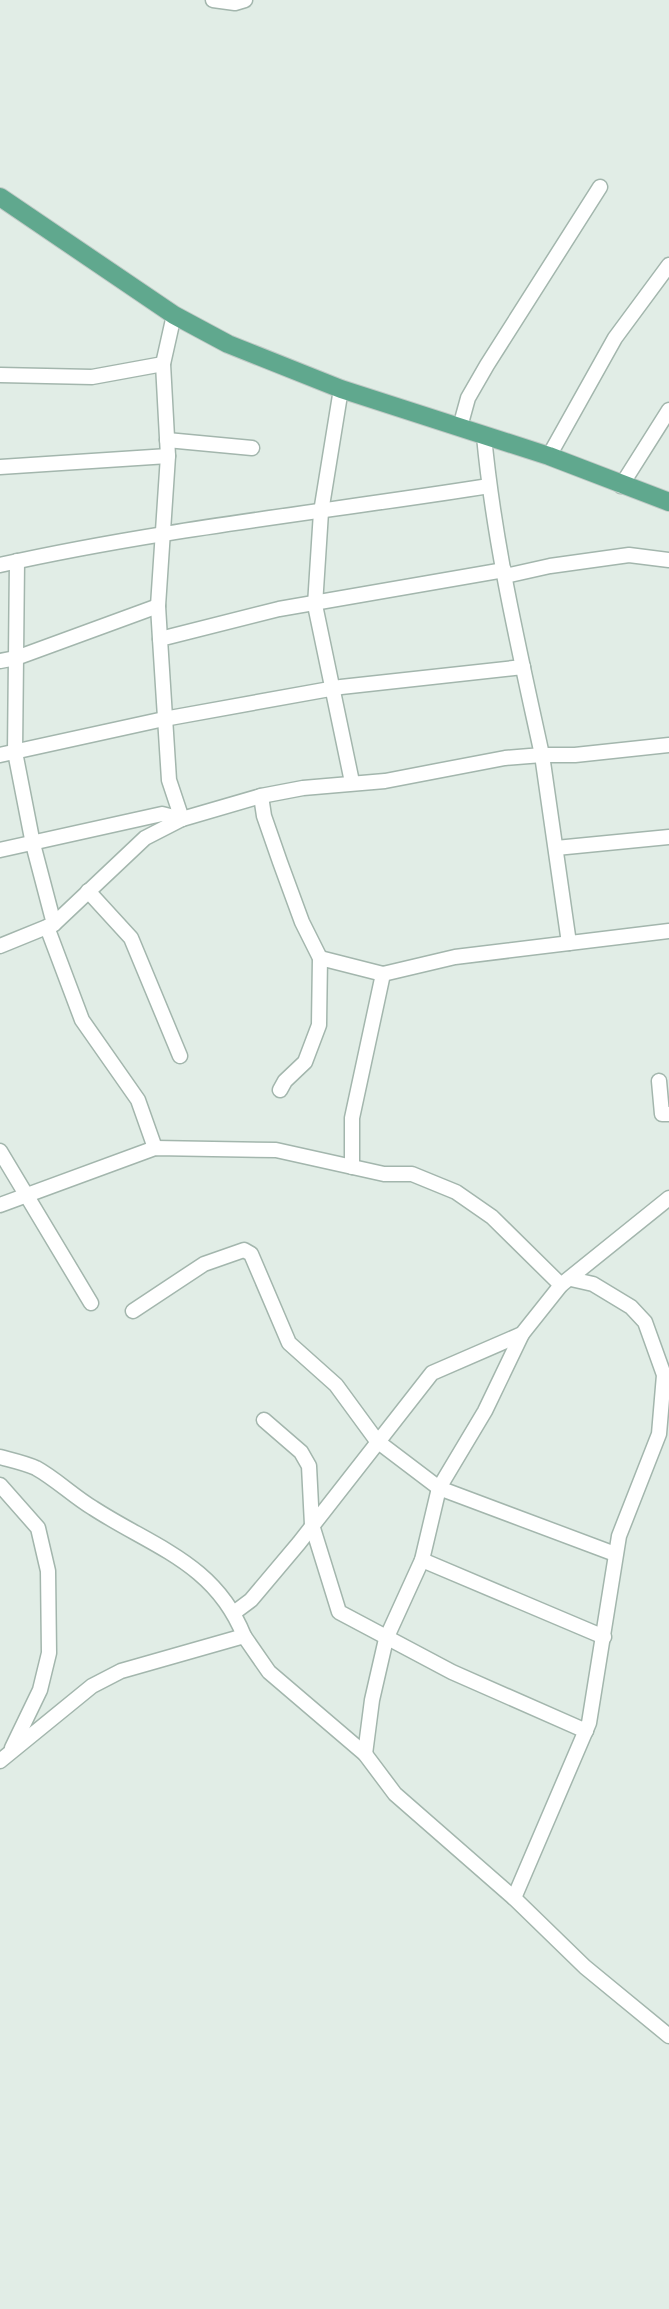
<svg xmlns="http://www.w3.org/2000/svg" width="669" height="2309" viewBox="0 0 669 2309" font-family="'Asap Condensed',sans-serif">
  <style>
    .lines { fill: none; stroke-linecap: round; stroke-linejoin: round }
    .minor-casing { stroke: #a3b6ad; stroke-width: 17 }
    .major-casing { stroke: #c0cac6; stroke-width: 20 }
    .minor { stroke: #fff; stroke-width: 14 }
    .major { stroke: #60a88e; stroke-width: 18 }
  </style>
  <rect width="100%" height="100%" fill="#e1ede6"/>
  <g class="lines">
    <g class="minor-casing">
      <g id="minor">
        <polyline points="213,0 235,3 245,0"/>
        <polyline points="0,375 92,377 163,364"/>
        <polyline points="341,389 321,512 315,605 352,782"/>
        <polyline points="460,427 468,398 487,365 600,187"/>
        <polyline points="167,440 252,448"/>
        <polyline points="549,456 615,338 669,265"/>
        <polyline points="0,467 168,456"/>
        <polyline points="621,486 669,410"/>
        <polyline points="17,561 15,752 33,844 54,924"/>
        <path d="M0,565c161,-36 325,-53 489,-79"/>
        <polyline points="505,576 550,566 629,555 669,560"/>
        <polyline points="160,639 158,606 168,456 163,364 174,315"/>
        <polyline points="0,661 16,658 158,606"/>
        <polyline points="0,755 164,719 341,687 523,667"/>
        <polyline points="261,796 264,816 280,862 302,922 320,958 319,1025 305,1062 285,1081 280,1090"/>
        <polyline points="182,819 169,780 160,639 279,609 504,570"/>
        <polyline points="556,848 669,837"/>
        <polyline points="0,850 162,814 182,819"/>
        <polyline points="88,891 131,938 180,1056"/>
        <polyline points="47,927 82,1020 138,1100 155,1148"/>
        <polyline points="569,943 542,755 575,755 669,745"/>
        <path d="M0,946l54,-22 91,-86 37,-19 79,-23 42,-8 82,-7 120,-23 37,-3c-23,-106 -48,-212 -58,-319"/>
        <polyline points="320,958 383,974 455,957 669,931"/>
        <polyline points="659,1081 662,1114 669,1114"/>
        <polyline points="0,1151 91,1303"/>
        <polyline points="352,1167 352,1118 383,974"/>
        <polyline points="0,1205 155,1148 276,1150 384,1174 412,1174 456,1192 492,1217 561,1285"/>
        <polyline points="133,1311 204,1264 244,1250 251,1254 289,1343 336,1385 377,1441 439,1488 615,1554"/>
        <polyline points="264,1420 301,1452 309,1466 312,1525 339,1612 452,1672 586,1731"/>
        <path d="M0,1457c11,3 25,6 36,11 20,11 37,28 57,40 60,39 122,55 151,128"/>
        <polyline points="0,1485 38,1528 48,1571 49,1653 40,1690 12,1748"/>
        <polyline points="422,1560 604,1637"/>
        <polyline points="235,1612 251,1600 299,1543 432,1373 522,1334 561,1285 669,1198"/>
        <polyline points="365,1754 372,1700 386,1639 422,1560 439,1488 485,1411 522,1334"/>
        <polyline points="0,1761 92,1686 121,1671 244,1636 269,1672 365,1754 395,1794 514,1898 585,1967 669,2036"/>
        <polyline points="514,1898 589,1723 619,1536 659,1434 664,1375 645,1322 631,1307 593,1284 571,1279"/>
      </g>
    </g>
    <g class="major-casing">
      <polyline id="major" points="0,197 174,315 228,344 341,389 549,456 669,502"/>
    </g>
    <use href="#minor" class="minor"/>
    <use href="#major" class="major"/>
  </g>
</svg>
